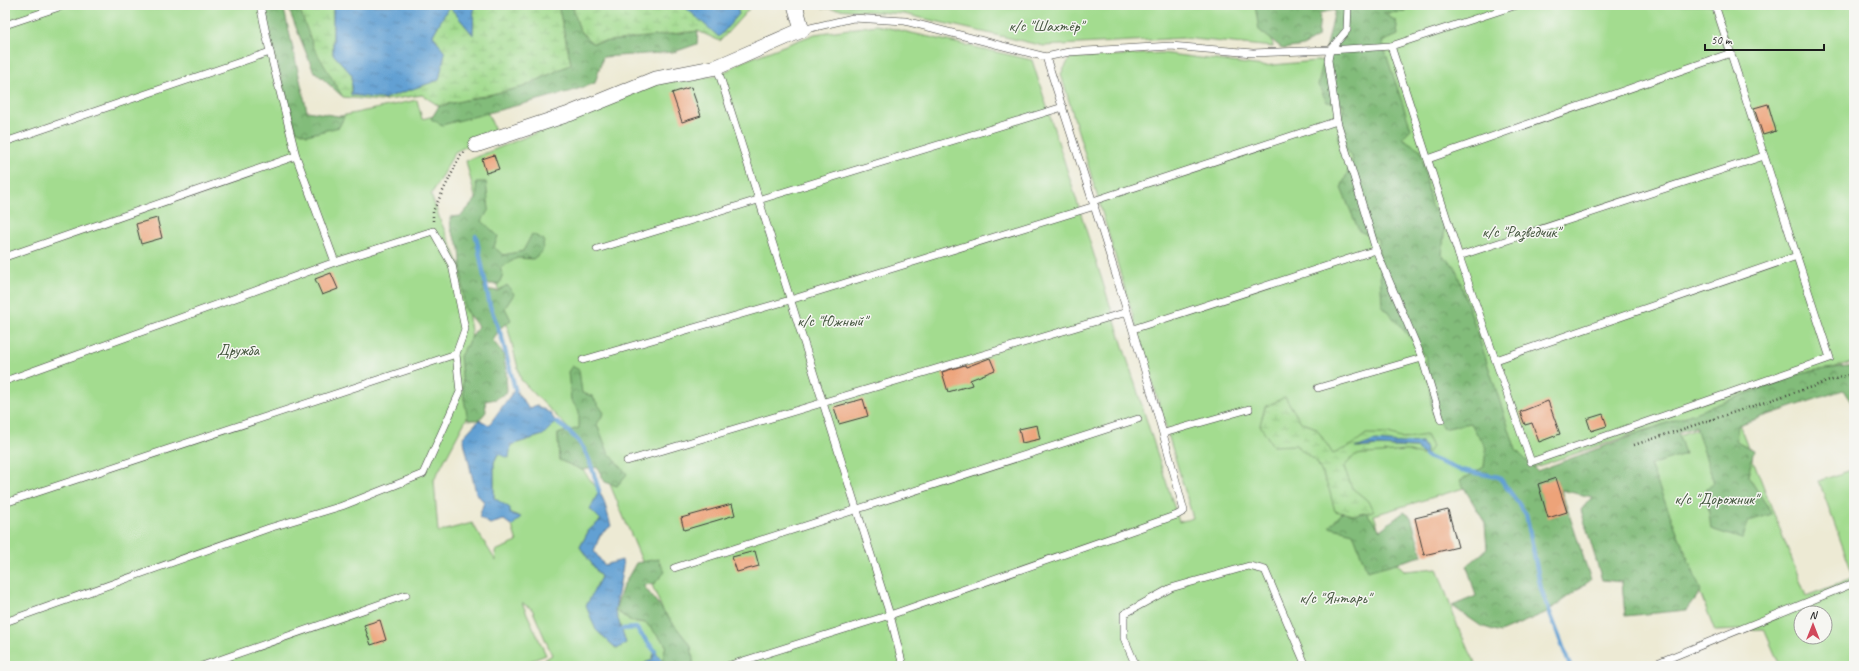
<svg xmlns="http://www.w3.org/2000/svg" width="1859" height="671" viewBox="0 0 1859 671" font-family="Caveat,sans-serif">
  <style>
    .green { fill: #a3dc8f; stroke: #607c56; fill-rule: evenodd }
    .forest { fill: url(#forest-crowns); stroke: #4f6c4b }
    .wetland { fill: url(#wetland-marsh); stroke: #607c56; fill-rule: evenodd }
    .water { fill: url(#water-ripples); stroke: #3f5e78 }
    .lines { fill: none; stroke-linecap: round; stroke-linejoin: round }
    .stream { stroke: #62a0d3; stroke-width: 4.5 }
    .building { fill: #eda379 }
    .lane-casing { stroke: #3b3b38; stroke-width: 8 }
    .street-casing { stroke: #3b3b38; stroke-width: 16 }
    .path { stroke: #3b3b38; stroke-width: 2.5; stroke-dasharray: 1 3; stroke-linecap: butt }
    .lane { stroke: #fff; stroke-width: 7 }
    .street { stroke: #fff; stroke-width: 15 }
    .labels { text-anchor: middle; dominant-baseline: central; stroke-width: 3; stroke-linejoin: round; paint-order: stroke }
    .park-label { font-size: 16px; fill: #44563e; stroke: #f6f6f2 }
  </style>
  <defs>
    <pattern id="forest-crowns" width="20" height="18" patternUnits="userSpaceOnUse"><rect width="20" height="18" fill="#82bc7a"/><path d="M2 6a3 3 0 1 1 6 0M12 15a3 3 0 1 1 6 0" fill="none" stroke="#6a9863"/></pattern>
    <pattern id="wetland-marsh" width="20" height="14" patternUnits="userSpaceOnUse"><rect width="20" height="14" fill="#a3dc8f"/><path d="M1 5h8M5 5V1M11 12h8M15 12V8" fill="none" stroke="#8cbc7b"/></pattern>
    <pattern id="water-ripples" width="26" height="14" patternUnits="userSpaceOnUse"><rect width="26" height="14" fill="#62a0d3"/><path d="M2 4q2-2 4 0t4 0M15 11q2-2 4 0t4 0" fill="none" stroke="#5082aa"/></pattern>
  </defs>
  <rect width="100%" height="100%" fill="#f6f6f2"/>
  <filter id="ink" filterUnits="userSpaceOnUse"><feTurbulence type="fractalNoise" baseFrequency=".025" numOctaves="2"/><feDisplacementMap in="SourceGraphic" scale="8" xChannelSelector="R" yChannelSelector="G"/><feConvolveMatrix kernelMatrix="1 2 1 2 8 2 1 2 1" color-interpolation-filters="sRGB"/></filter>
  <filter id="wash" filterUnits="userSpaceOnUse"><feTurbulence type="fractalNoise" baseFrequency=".012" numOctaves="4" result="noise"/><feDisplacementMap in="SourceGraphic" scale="16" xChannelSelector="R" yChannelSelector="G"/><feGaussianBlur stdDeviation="0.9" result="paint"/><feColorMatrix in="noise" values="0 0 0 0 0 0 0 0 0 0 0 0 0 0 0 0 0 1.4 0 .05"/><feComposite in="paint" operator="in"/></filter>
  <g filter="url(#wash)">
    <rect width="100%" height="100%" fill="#edead4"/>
    <g class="green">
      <polygon points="5,5 270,5 303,124 417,100 422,119 483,103 496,132 455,152 431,195 441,222 462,270 480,393 434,480 438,532 472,523 496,561 495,551 517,542 512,526 521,517 510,513 509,508 494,498 494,462 498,454 511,445 543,435 556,422 569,429 521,380 466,161 659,83 720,75 741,62 815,34 876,25 1032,60 1179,522 1193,518 1061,74 1070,58 1161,53 1263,66 1378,55 1367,5 1854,5 1854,361 1544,464 1374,515 1386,553 1405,571 1437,568 1459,630 1477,666 686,666 601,463 570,430 558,434 559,460 583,470 599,491 592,511 601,520 589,530 580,547 601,577 587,606 596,630 617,649 626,643 615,610 631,621 646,623 666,645 663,662 655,651 652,660 645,663 646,666 535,666 552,655 532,609 522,603 546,655 517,666 5,666"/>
      <polygon points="822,5 1267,5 1273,47 1184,38 1044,46 904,14 823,8"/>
      <path d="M1736,416l70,180 48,-18 -35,-97 35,-12v197h-74l-16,-37 -49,2 -72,-184zM1801,613h24v24h-24z"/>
    </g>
    <g class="forest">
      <polygon points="261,5 283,5 307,111 344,117 339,127 307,135 296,130"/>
      <polygon points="287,5 333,5 333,54 353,75 343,97 313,70"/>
      <polygon points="558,5 572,5 580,30 592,43 698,31 697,44 674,52 603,57 595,83 572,91 442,125 431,119 439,106 523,87 571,64"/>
      <polygon points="1255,5 1404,5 1405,12 1383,13 1396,21 1398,35 1382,42 1411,129 1402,138 1421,150 1431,206 1445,223 1442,256 1455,266 1516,450 1537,471 1805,372 1854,365 1854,407 1843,390 1738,425 1736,441 1754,450 1748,476 1772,514 1749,521 1742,539 1711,529 1706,490 1714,483 1696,427 1678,432 1685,454 1650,465 1701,591 1687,610 1625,616 1622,582 1602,580 1581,510 1592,497 1561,490 1591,580 1545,613 1500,632 1481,626 1452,606 1476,596 1467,566 1487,549 1485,523 1460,481 1484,467 1486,448 1470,423 1443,429 1432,411 1426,356 1382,305 1378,239 1359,231 1341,188 1353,159 1338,139 1344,104 1327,102 1318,85 1335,10 1320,13 1318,37 1303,46 1283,49 1259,30"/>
      <polygon points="476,182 486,182 489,209 482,221 498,236 494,247 503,255 523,251 532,234 544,240 542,252 533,259 517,258 500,268 503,274 499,284 483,284 484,289 498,291 507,285 514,294 505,308 511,320 499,329 493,341 503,353 506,371 507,392 496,399 485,401 486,412 479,420 468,420 464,399 460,356 478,326 464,309 460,248 451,230 450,217 461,216 477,198"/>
      <polygon points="572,366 579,370 582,393 592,396 604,413 597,424 608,452 627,474 617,486 605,482 597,467 583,470 559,460 558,434 579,428 579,411 571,400 568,372"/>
      <polygon points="1344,511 1366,512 1380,530 1404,512 1411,517 1422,556 1367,571 1353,533 1329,527"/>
      <polygon points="658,559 665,572 654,584 643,585 691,646 694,666 661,666 666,645 646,623 631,621 615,610 623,586 636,563"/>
    </g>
    <g class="wetland">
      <polygon points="298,5 333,5 333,54 353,75 351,94 445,53 433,35 449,5 472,34 474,5 558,5 571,64 523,87 439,106 422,95 380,101 343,97 314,48"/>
      <polygon points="572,5 685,5 687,9 739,14 736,5 750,5 748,10 720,41 698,31 592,43 580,31"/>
      <path d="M1285,397l16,25 15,6 17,26 19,-9 14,-11h23l14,5 23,-4 6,12 -7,9 -18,-5 -52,4 -11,12 8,21 15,12 7,11 -20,4 -19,-4 -6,-22 -12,-27 -22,-17 -22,1 -13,-21 5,-18zM1422,442l3,13 -9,-7 -38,-2 -20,2z"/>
    </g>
    <g class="water">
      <polygon points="333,5 474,5 473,35 449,6 433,35 445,53 439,80 383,99 351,95 352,75 333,54"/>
      <polygon points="685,5 736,5 739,14 719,37 687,9"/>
      <polygon points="515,389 529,409 536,405 550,413 556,422 543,435 511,445 509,458 498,454 494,462 494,498 510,508 510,513 521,517 512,526 504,520 490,524 479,517 484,502 476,493 463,437 479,420 489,425"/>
      <polygon points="1374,441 1403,443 1422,442 1426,449 1425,456 1416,448 1378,446 1356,448"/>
      <polygon points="599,491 604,501 611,526 600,535 594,551 604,565 622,560 623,566 615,610 626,643 617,649 596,630 586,606 601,577 580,547 589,530 601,520 590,509"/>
      <polygon points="655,651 663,662 661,666 646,666 645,663 652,660"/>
    </g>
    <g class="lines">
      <g class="stream">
        <polyline points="476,236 490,306 502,338 515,389"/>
        <path d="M556,422c31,20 33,36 43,69"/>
        <polyline points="1425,456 1460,470 1499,477 1526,514 1541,589 1570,666"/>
        <polyline points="622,629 636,628 655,651"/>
      </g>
    </g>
    <g id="blocks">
      <g class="building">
        <polygon points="691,87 701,116 682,122 672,93"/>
        <polygon points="1768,104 1776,131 1763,135 1754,108"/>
        <polygon points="494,155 499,169 486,173 482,159"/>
        <polygon points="157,218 162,238 141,244 136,224"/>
        <polygon points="331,273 338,289 322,295 315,279"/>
        <polygon points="990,358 995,370 970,380 972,385 948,392 942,372 965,365 966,367"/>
        <polygon points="863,399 868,416 839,424 834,407"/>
        <polygon points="1548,401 1560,434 1539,442 1532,423 1525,425 1520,412"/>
        <polygon points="1603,414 1607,426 1591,431 1587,419"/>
        <polygon points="1037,425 1040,439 1022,443 1019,429"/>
        <polygon points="1556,478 1567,512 1548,518 1538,484"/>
        <polygon points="732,504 735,515 684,530 681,518"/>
        <polygon points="1448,510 1458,547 1424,555 1415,518"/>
        <polygon points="755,551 759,566 737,572 732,557"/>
        <polygon points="380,620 386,640 371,645 364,625"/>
      </g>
    </g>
  </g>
  <g filter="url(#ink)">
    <use href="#blocks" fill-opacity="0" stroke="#3b3b38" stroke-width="1"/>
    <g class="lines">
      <g class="lane-casing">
        <g id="lane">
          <polyline points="1348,5 1347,30 1330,50 1391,46 1459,256 1531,462 1830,358 1715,5"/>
          <polyline points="5,25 65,5"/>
          <polyline points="802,30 853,18 905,21 1046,57 1069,52 1171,46 1253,53 1330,50 1328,60 1337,121 1376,250 1422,358 1318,388"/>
          <polyline points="1391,46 1517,5"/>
          <path d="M717,67l173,548 287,-100 7,-4c-40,-153 -89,-303 -138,-454"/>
          <polyline points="5,142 270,52"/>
          <polyline points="1428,159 1731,53"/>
          <polyline points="1093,201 1337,121"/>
          <polyline points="597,249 1063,107"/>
          <polyline points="1459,256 1764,156"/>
          <polyline points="5,257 296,156"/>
          <polyline points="1133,329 1376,250"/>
          <polyline points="1422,358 1441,420"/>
          <polyline points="583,360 790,300 1095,206"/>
          <polyline points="1496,360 1797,256"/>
          <polyline points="5,381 335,262"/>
          <polyline points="1164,433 1249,409"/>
          <polyline points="627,461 1127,312"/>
          <polyline points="5,503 456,354 465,329 452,265 433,231 335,262 296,156 270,52 260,5"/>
          <polyline points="674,568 1138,419"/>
          <polyline points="5,622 269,528 342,506 423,474 460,392 456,354"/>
          <polyline points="202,666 406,595"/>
          <polyline points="727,666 890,615 903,666"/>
          <polyline points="1136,666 1124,638 1124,614 1171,588 1249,566 1265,570 1306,666"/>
          <polyline points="1650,666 1854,583"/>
        </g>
      </g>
      <g class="street-casing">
        <polyline id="street" points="476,145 569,114 655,79 717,67 802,30 795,5"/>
      </g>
      <g class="path">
        <polyline points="433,221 433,211 461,155 465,152"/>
        <polyline points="1634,445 1854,373"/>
      </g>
      <use href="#lane" class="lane"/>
      <use href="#street" class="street"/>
    </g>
  </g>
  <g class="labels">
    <g class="park-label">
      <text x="1046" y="26">к/с "Шахтёр"</text>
      <text x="1521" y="232">к/с "Разведчик"</text>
      <text x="832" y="321">к/с "Южный"</text>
      <text x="238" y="350">Дружба</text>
      <text x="1716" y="499">к/с "Дорожник"</text>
      <text x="1335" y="598">к/с "Янтарь"</text>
    </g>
  </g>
  <rect width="1859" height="671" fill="none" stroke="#f6f6f2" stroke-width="20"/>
  <g transform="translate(1813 625)"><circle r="19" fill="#f6f6f2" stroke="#9f9f9c"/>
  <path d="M0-3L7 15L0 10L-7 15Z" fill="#d1495b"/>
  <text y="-6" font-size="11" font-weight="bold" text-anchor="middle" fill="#1c1c1c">N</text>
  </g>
  <path d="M1705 44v6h119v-6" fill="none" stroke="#1c1c1c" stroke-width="2"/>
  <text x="1711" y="44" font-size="12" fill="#1c1c1c" stroke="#f6f6f2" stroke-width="3" paint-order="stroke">50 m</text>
</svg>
